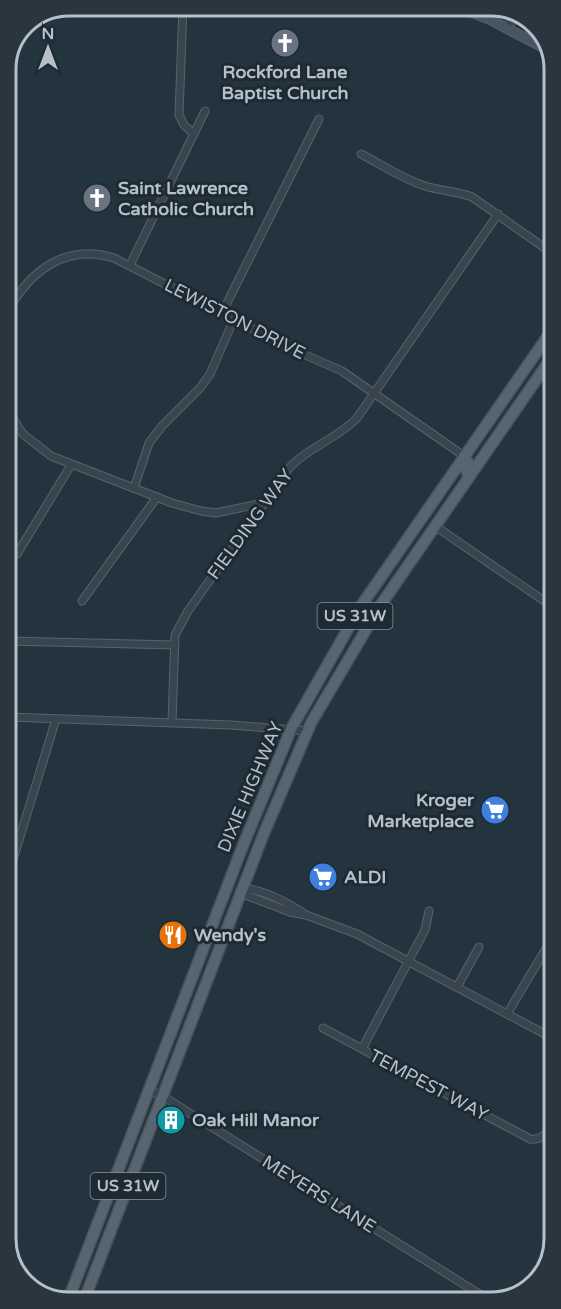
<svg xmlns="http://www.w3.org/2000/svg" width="561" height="1309" viewBox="0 0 561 1309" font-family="'Varela Round',sans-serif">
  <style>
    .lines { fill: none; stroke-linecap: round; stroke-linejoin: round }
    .minor-casing { stroke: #56636c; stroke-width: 9 }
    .secondary-casing { stroke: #56636c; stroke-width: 11 }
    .primary-casing { stroke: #45515b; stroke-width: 13 }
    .minor { stroke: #38454f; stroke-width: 7 }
    .secondary { stroke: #465562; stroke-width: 9 }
    .primary { stroke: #56656f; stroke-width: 10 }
    .rail { stroke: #5a6a76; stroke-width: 1.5; stroke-dasharray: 6 6; stroke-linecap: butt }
    .labels { text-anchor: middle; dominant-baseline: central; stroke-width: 6; stroke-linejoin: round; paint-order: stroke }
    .shield { fill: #1d2a34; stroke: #87939c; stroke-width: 1.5 }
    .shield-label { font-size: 16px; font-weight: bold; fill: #b5c0c9 }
    .poi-label { font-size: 18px; font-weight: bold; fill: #b5c0c9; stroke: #1d2a34; text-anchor: start }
    .street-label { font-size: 18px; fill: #b5c0c9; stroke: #1d2a34 }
    .rim { fill: none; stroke: #b5c0c9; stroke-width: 3 }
  </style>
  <rect width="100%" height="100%" fill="#24343f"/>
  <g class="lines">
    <g class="minor-casing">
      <g id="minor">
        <polyline points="183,6 179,115 184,125 194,134"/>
        <polyline points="506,28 518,15"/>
        <path d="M361,154c21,11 42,25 64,32 16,5 32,5 47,11l80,56"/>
        <polyline points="130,265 205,111"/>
        <path d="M7,312c23,-41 58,-69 107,-54l180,92 48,21 122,85"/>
        <polyline points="222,313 319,119"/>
        <polyline points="7,410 23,434 51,456 172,503 201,511 216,513 263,503"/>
        <polyline points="7,432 16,425"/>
        <polyline points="134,488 149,443 162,426 200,388 210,374 234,319"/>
        <polyline points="435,526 553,607"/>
        <polyline points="7,555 17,554 71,465"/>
        <polyline points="82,601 157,497"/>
        <polyline points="8,641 175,645"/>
        <polyline points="8,717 231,725 307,731"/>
        <path d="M172,722l3,-87 13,-24 102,-144c20,-21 47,-28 67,-49l141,-204"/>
        <polyline points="8,876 56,719"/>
        <polyline points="243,889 248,896 290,912 306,915 357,934 554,1039"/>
        <path d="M243,889c19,-1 43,13 59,23"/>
        <polyline points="457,987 479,947"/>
        <polyline points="507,1014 554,935"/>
        <path d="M323,1028l207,111c14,2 18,-9 25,-20"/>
        <polyline points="362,1049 425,930 429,911"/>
        <polyline points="148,1090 163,1096 186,1111 489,1300"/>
      </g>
    </g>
    <g class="secondary-casing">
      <polyline id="secondary" points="456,6 491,20 552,52"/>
    </g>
    <g class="primary-casing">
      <g id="primary">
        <polyline points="464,456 469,464 466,469 469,477"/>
        <polyline points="67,1303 242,848 291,729 361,606 552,330"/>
        <polyline points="83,1303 264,833 311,723 380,606 552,357"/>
      </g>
    </g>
    <use href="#minor" class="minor"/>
    <use href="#secondary" class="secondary"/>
    <use href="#primary" class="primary"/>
    <polyline class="rail" points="523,1292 555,1238"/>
  </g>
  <defs>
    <g id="church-disc" transform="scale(1.5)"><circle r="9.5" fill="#6b7280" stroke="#1d2a34"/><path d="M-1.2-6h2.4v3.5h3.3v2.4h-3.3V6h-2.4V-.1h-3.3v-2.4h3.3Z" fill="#fff"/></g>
    <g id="supermarket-disc" transform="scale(1.5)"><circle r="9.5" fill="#3f7fe0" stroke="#1d2a34"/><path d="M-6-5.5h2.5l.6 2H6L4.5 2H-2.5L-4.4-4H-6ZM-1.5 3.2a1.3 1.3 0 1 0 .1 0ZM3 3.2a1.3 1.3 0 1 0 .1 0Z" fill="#fff"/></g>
    <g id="restaurant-disc" transform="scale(1.5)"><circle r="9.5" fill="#e8710a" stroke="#1d2a34"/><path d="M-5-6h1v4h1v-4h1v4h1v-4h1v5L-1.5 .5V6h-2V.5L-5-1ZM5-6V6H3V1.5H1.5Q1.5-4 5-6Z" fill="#fff"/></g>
    <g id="building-disc" transform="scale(1.5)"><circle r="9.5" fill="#0f9aa8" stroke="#1d2a34"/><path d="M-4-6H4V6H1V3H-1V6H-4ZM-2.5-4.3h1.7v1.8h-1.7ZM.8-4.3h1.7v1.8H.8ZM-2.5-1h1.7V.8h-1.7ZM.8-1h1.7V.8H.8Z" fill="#fff"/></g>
  </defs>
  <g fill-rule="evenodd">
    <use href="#church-disc" x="285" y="43"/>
    <use href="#church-disc" x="97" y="198"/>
    <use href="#supermarket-disc" x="495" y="810"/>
    <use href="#supermarket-disc" x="323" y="877"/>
    <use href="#restaurant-disc" x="173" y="935"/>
    <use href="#building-disc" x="171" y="1120"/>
  </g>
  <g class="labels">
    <g class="shield">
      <rect x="317.5" y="603" width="75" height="26" rx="4.5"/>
      <rect x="90.5" y="1173" width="75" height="26" rx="4.5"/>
    </g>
    <g class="shield-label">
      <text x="355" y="616">US 31W</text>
      <text x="128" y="1186">US 31W</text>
    </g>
    <g class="poi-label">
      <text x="285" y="72" text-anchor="middle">Rockford Lane<tspan x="285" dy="21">Baptist Church</tspan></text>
      <text x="118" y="188">Saint Lawrence<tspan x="118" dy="21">Catholic Church</tspan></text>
      <text x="474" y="800" text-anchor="end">Kroger<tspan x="474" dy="21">Marketplace</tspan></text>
      <text x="344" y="877">ALDI</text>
      <text x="194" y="935">Wendy's</text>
      <text x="192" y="1120">Oak Hill Manor</text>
    </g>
    <g class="street-label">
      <text transform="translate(235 319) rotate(27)">LEWISTON DRIVE</text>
      <text transform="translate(250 524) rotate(-54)">FIELDING WAY</text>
      <text transform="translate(250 787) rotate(-67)">DIXIE HIGHWAY</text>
      <text transform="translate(429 1085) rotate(28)">TEMPEST WAY</text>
      <text transform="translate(319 1194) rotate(32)">MEYERS LANE</text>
    </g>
  </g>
  <path d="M0 0H561V1309H0ZM69 16H491A53 53 0 0 1 544 69V1239A53 53 0 0 1 491 1292H69A53 53 0 0 1 16 1239V69A53 53 0 0 1 69 16Z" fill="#293640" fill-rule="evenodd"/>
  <path class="rim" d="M69 16H491A53 53 0 0 1 544 69V1239A53 53 0 0 1 491 1292H69A53 53 0 0 1 16 1239V69A53 53 0 0 1 69 16Z"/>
  <g transform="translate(48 48)" stroke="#1d2a34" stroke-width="4.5" paint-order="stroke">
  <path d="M0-4.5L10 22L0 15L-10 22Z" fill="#b5c0c9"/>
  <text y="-9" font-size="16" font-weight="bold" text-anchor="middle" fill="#b5c0c9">N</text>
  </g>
</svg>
